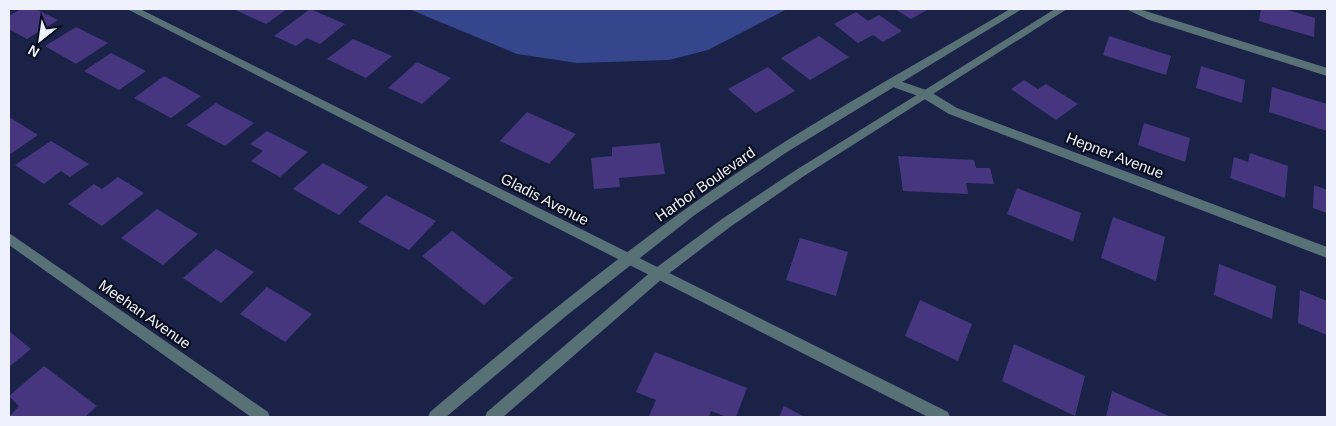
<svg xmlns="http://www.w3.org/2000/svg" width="1336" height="426" viewBox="0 0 1336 426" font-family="Arial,sans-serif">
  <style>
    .water { fill: #35468d }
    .building { fill: #46367f }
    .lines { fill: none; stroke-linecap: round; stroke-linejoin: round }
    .minor { fill: #587176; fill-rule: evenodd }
    .tertiary { fill: #587176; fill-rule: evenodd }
    .labels { text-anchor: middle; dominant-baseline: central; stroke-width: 4.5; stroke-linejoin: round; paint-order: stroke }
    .street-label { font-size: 15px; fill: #eff2fc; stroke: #090e1e }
  </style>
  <rect width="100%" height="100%" fill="#1a2347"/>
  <polygon class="water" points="409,9 787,9 708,50 669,60 577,63 517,54"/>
  <g class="building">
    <polygon points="21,9 36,9 58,20 27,39 9,29 9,16"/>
    <polygon points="233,9 287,9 266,24"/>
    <polygon points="310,9 345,24 320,44 307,38 296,46 274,36"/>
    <polygon points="895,9 929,9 911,19"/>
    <polygon points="1261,9 1284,9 1315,18 1314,37 1259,21"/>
    <polygon points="856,12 868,21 879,15 902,31 883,42 873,35 858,43 834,24"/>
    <polygon points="76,27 108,43 76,64 45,46"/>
    <polygon points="819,36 849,57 810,80 781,58"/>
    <polygon points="1109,36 1171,56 1166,75 1103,55"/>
    <polygon points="353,39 392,56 366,78 327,59"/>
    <polygon points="111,53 146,71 119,90 84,71"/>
    <polygon points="417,62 451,78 422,104 388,88"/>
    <polygon points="1201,66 1245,80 1242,103 1196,88"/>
    <polygon points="768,67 795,91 756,113 728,89"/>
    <polygon points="164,76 201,96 171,118 134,98"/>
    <polygon points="1024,80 1038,89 1046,84 1078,104 1056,120 1011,89"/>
    <polygon points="1272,87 1327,104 1327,131 1269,112"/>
    <polygon points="216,103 254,123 225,146 186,125"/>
    <polygon points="527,112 576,134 549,164 500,141"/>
    <polygon points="9,117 38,135 9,155"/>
    <polygon points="1144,123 1190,138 1185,162 1138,145"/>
    <polygon points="267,131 308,152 280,177 251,161 263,151 250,144"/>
    <polygon points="51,141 89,164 70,177 61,171 44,184 15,165"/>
    <polygon points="660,143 665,174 619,178 620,187 594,189 591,158 612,156 612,147"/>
    <polygon points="1250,153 1288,166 1285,198 1230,178 1234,157 1248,162"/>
    <polygon points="898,156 974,160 976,168 990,168 994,184 966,183 968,194 903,191"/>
    <polygon points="323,163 368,187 339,215 293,189"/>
    <polygon points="118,177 144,193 102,226 68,204 94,184 102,189"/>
    <polygon points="1314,185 1327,190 1327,213 1313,208"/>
    <polygon points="1017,188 1081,213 1073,241 1007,214"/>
    <polygon points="386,195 436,221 409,250 358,222"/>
    <polygon points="157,209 198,234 163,265 121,238"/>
    <polygon points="1113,217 1165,237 1156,281 1101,258"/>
    <polygon points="452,231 513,278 484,305 422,256"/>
    <polygon points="800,238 848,252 836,296 786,280"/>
    <polygon points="216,249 254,272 221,303 183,278"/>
    <polygon points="1219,264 1276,286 1272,319 1214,295"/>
    <polygon points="267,287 312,314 285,342 240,314"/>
    <polygon points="1300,290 1327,301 1327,335 1298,323"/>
    <polygon points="920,300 972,324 958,361 905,336"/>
    <polygon points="9,331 31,349 9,367"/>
    <polygon points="1014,344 1085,376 1075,416 1002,381"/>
    <polygon points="655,352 747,388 736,417 727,417 711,411 709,417 649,416 656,400 636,392"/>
    <polygon points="44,366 97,406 85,417 9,417 19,406 9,396"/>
    <polygon points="1112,391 1171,417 1106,417"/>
    <polygon points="784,406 805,417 779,417"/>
  </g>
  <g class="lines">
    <g class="minor">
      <polygon points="127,9 140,9 948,412 950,417 928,417"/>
      <polygon points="1126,9 1139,9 1327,68 1327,76 1149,20"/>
      <polygon points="894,79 929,91 957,108 1327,247 1327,258 949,114 921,97 890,86 889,83"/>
      <polygon points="9,233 268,412 270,417 251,417 9,245"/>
    </g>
    <g class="tertiary">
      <path d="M1010,9h12l-235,143 -91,62 -130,102 -120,101h-18l2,-5c97,-82 196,-163 301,-235 90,-61 186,-113 279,-168z"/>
      <polygon points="1055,9 1067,9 804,176 730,227 663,278 503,417 485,417 487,412 653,270 722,219 796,170"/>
    </g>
  </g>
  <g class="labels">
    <g class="street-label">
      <text transform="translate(1115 155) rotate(21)">Hepner Avenue</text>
      <text transform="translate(705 184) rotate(-35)">Harbor Boulevard</text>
      <text transform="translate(545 199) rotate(27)">Gladis Avenue</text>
      <text transform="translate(145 314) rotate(35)">Meehan Avenue</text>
    </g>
  </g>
  <rect width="1336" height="426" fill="none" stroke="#eff2fc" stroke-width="20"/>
  <g transform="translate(40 40) rotate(210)" stroke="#090e1e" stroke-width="4" paint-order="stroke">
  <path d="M0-4L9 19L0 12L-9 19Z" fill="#eff2fc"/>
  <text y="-8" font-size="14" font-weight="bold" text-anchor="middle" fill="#eff2fc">N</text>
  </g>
</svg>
